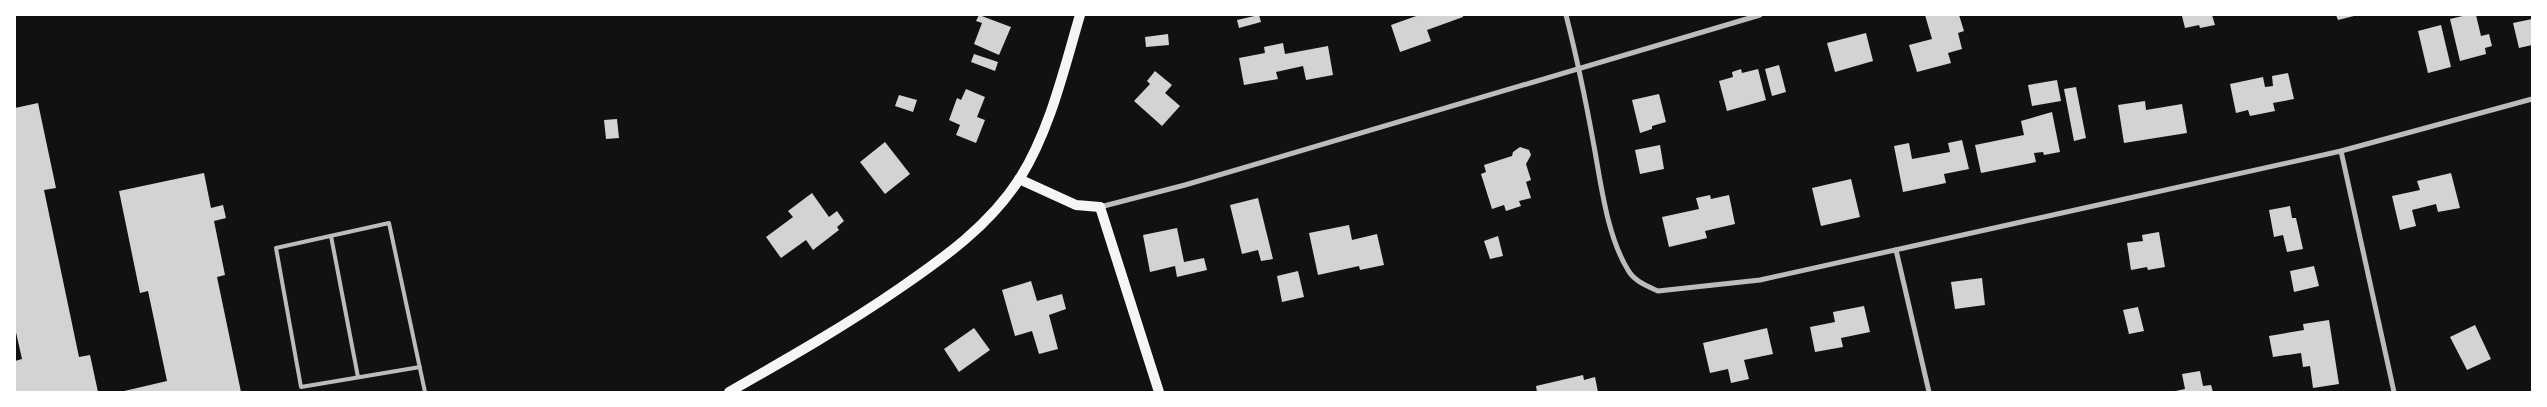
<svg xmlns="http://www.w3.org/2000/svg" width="2547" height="407" viewBox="0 0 2547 407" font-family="'Source Sans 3',sans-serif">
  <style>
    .building { fill: #d3d3d3 }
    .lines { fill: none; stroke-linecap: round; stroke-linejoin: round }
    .service { stroke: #bcbcbc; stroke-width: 4 }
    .minor { stroke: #bcbcbc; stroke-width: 5 }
    .secondary { stroke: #f5f5f5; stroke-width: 10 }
  </style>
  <rect width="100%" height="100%" fill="#111"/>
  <g class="building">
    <polygon points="979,15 1011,27 999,55 974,44 982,23 976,21"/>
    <polygon points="1259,15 1261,22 1239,28 1237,20"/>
    <polygon points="1419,15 1463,15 1463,17 1427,30 1431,41 1400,52 1391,25"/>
    <polygon points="1925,15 1959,15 1964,31 1958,33 1962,49 1948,53 1951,63 1917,72 1909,45 1932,39"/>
    <polygon points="2188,15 2212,15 2215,25 2200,28 2199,25 2185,28 2182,16"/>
    <polygon points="2336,15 2354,15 2354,16 2338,20"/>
    <polygon points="2467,15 2476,15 2481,36 2489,34 2492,46 2485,48 2486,54 2460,61 2450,19"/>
    <polygon points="2532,19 2532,45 2519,48 2513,23"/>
    <polygon points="2441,25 2451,67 2428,73 2418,31"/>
    <polygon points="1866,33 1873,61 1835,72 1827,43"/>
    <polygon points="1168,34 1169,45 1146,47 1145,37"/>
    <polygon points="1283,43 1285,54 1328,46 1333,75 1306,80 1303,66 1276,72 1278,79 1244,85 1239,58 1265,53 1264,47"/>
    <polygon points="974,54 998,62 995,71 971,62"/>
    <polygon points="1779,65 1786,92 1772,96 1765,69"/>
    <polygon points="1741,69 1742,73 1758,69 1766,100 1727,111 1719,81 1733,77 1732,72"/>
    <polygon points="1155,71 1172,85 1165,93 1180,106 1162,126 1134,101 1150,84 1147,81"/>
    <polygon points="2288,73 2294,99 2273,103 2275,111 2250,116 2248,110 2236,113 2230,84 2263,77 2265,87 2273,86 2272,76"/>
    <polygon points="2057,80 2061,101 2032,106 2028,85"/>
    <polygon points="2076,87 2086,138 2074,141 2064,89"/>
    <polygon points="966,89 985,97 977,117 985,120 976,143 956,135 960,125 949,120 957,98 961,100"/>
    <polygon points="1659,94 1666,122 1652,126 1652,129 1640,133 1632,100"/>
    <polygon points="899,95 917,100 913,112 895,106"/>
    <polygon points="2145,101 2146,110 2182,104 2187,133 2124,143 2118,105"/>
    <polygon points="38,103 56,188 44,190 79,357 90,355 98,392 15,392 15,361 22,359 15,328 15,108"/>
    <polygon points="2052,112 2060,152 2044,155 2043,152 2034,153 2036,162 1981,173 1975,145 2024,135 2021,121"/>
    <polygon points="617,119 619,138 606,139 604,120"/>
    <polygon points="1962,140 1969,169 1944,174 1946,183 1903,192 1894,146 1909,143 1912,159 1950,152 1948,143"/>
    <polygon points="885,142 910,174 885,194 860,162"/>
    <polygon points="1660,145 1664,169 1640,174 1635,150"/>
    <polygon points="1520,147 1529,150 1531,155 1526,164 1531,180 1526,182 1531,198 1519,201 1521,206 1506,211 1504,205 1492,209 1481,174 1486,172 1484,165 1512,156 1513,152"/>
    <polygon points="204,173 211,208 223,205 226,218 214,221 225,275 217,277 241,392 120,392 167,381 148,291 140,293 119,191"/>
    <polygon points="2451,173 2460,208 2438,212 2436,204 2412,210 2416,226 2400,230 2392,196 2420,190 2417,181"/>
    <polygon points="1851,179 1860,217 1821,226 1812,188"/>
    <polygon points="812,193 829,217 837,211 844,221 837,227 839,230 813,250 806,240 781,258 766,237 793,217 788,211"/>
    <polygon points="1710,195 1711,199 1729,195 1735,224 1705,231 1707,238 1669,247 1662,217 1699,209 1696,198"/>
    <polygon points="1258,198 1273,259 1261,261 1258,250 1242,254 1230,205"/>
    <polygon points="2290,206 2292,218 2296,218 2303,249 2287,252 2283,235 2274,237 2269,210"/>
    <polygon points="1349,225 1352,240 1377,234 1384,265 1360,270 1359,266 1318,275 1309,233"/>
    <polygon points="1177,228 1184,262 1204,258 1207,270 1177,277 1175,266 1150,272 1143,235"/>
    <polygon points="2159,232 2165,267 2148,270 2147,267 2131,270 2127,243 2143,241 2142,235"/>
    <polygon points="1498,236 1503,256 1490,259 1484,241"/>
    <polygon points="2314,266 2319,286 2294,292 2290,271"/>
    <polygon points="1298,271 1304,297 1282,302 1277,276"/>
    <polygon points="1982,278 1985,305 1955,309 1951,282"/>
    <polygon points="1031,281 1037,301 1062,294 1066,309 1049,315 1058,349 1039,354 1032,331 1015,336 1002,290"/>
    <polygon points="1864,306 1870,332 1841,338 1843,347 1815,352 1810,327 1835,322 1833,312"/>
    <polygon points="2138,307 2144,331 2129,334 2123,310"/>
    <polygon points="2329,320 2339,384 2313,388 2310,366 2303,367 2301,353 2273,357 2269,336 2304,330 2303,324"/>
    <polygon points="2475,325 2491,359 2467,370 2450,337"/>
    <polygon points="974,328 990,350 959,372 944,349"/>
    <polygon points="1767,328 1773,354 1744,360 1749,379 1731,383 1728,369 1710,373 1703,343"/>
    <polygon points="2200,371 2203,386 2211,385 2213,392 2171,392 2185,389 2182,374"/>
    <polygon points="1583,375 1584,380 1595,377 1598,392 1537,392 1536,386"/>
  </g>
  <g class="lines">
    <g class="service">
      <polyline points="331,236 358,377"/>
      <polyline points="420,367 301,387 276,248 389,223 425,392"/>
    </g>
    <g class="minor">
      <path d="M1566,15c11,43 20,87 28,131 7,38 13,90 34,124 6,11 19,16 30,21l102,-11 581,-129 191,-52"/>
      <polyline points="2341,151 2394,392"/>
      <polyline points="1100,207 1185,185 1760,15"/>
      <polyline points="1896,250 1929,392"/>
    </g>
    <g class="secondary">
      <polyline points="1019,179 1076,205 1100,207 1159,392"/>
      <path d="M729,392c58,-33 116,-66 171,-104 45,-31 90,-63 120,-110 30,-48 44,-109 60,-163"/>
    </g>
  </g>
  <rect width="2547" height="407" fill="none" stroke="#ffffff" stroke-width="32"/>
</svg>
